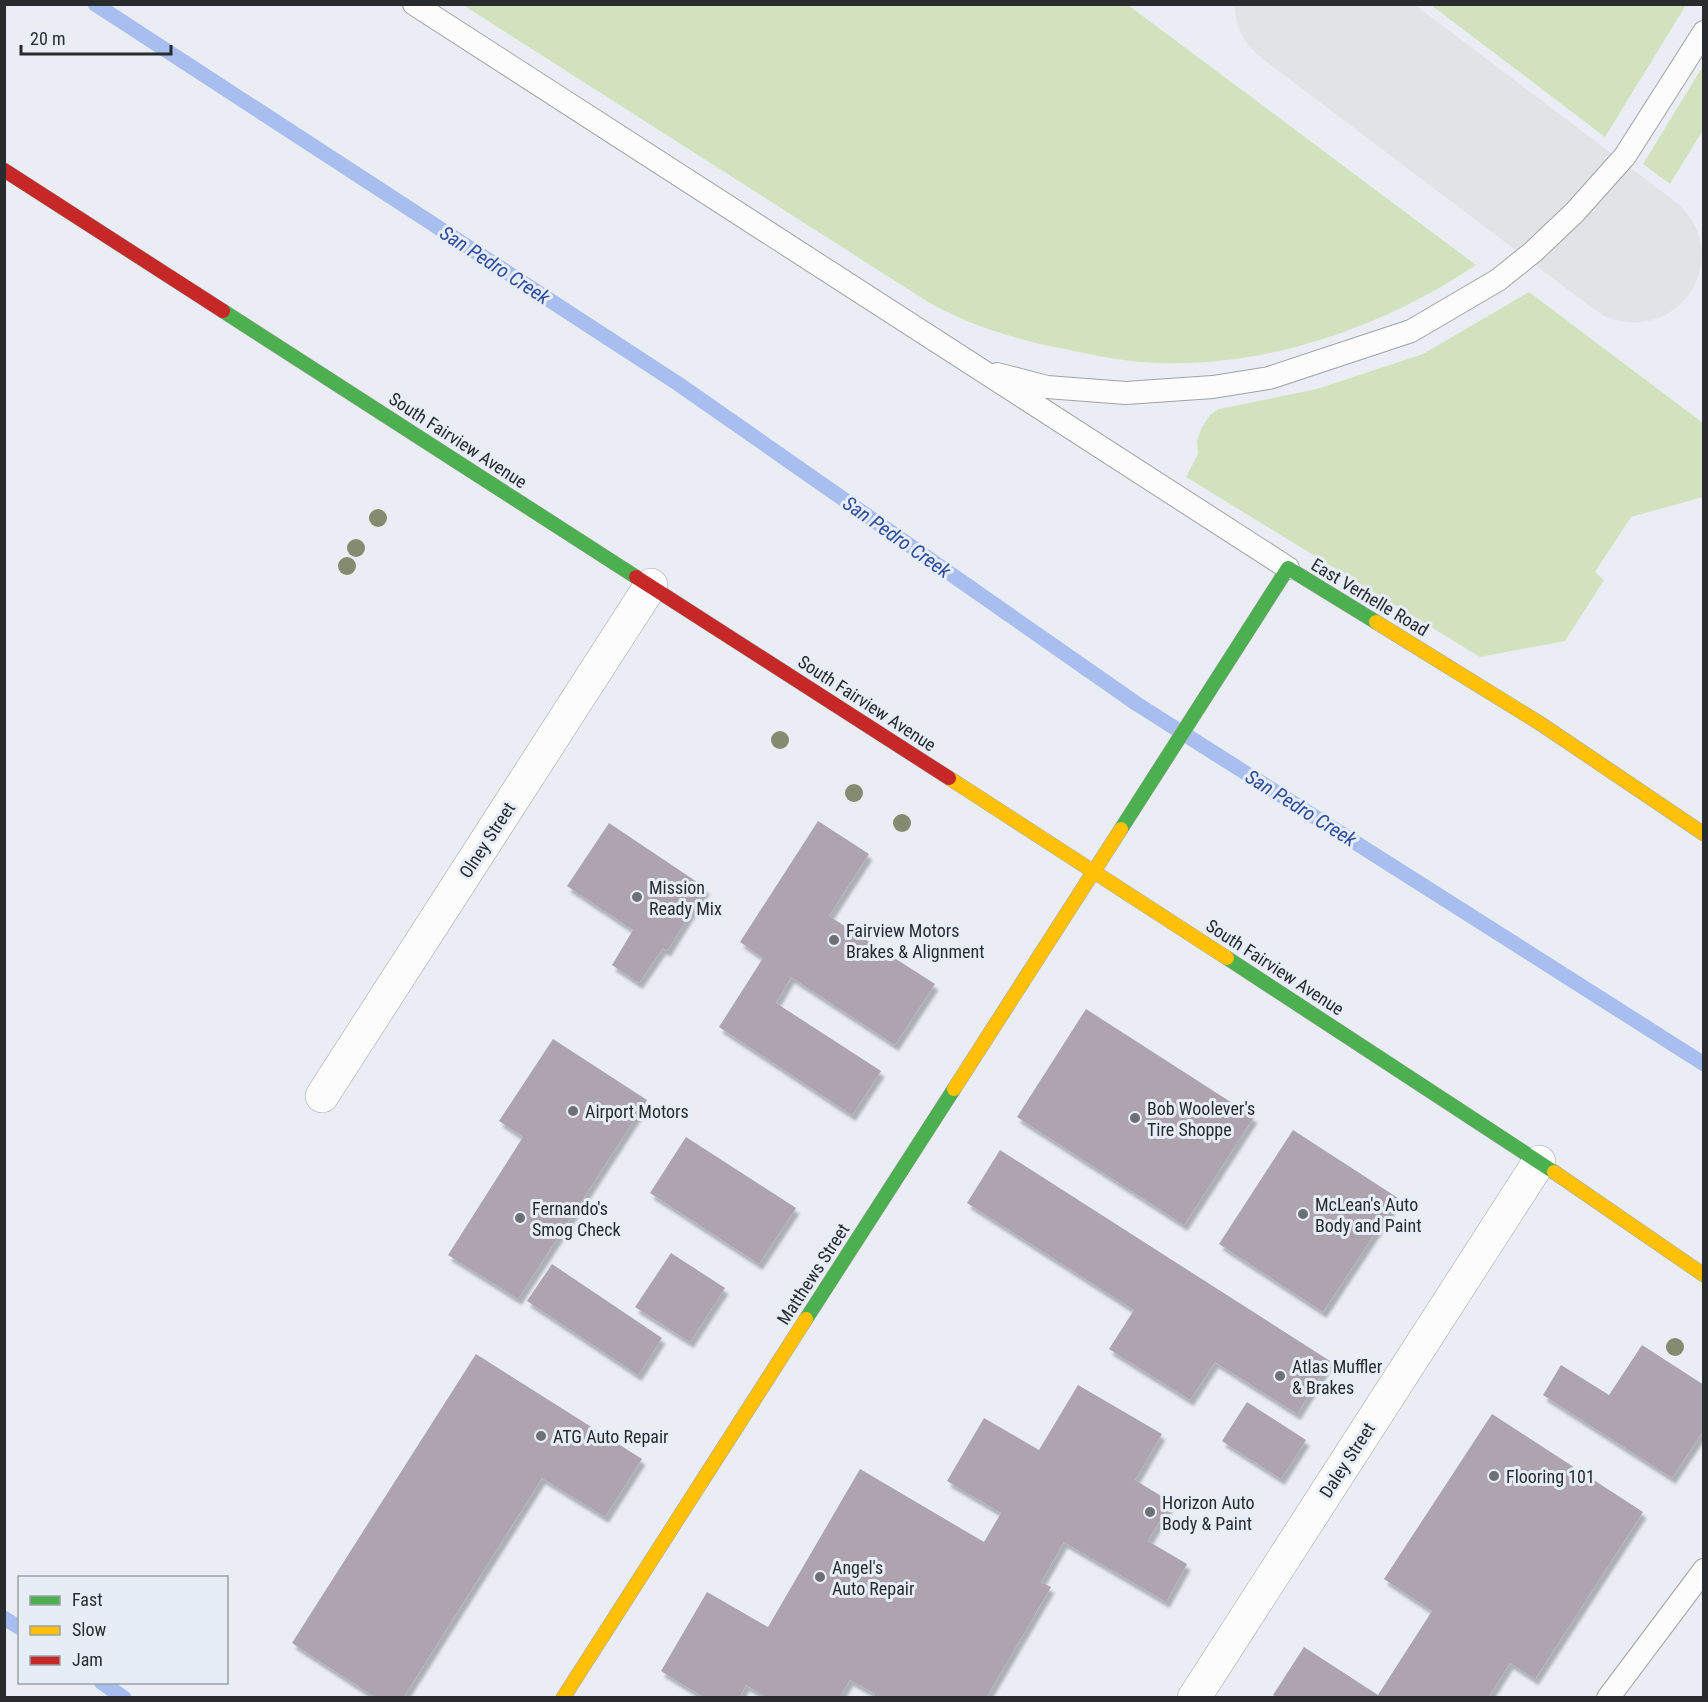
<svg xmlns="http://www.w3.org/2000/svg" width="1708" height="1702" viewBox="0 0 1708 1702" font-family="'Roboto Condensed',sans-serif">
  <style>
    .green { fill: #d3e2be }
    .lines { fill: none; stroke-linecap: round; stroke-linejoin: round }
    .stream { stroke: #a8beee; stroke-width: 15 }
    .taxiway { stroke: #e0e4e7; stroke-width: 135 }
    .building { fill: #ada4b0; filter: url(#shadow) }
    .lane-casing { stroke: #9fa2a6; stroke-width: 24 }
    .street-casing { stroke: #9fa2a6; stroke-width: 34 }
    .fast-casing { stroke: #9fa2a6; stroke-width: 15 }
    .slow-casing { stroke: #9fa2a6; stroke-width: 15 }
    .jam-casing { stroke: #9fa2a6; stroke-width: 15 }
    .lane { stroke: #fcfcfd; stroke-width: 22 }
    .street { stroke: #fcfcfd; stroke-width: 33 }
    .fast { stroke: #4caf50; stroke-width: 14 }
    .slow { stroke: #ffc107; stroke-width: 14 }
    .jam { stroke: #c62828; stroke-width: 14 }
    .tree { fill: #838c70 }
    .poi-dot { fill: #6d7074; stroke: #e7edf7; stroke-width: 2 }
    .labels { text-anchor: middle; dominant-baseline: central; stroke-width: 6; stroke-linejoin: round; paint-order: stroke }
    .street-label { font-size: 18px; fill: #292c2f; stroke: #e7edf7 }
    .poi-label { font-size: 18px; fill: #292c2f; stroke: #e7edf7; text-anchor: start }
    .water-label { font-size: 20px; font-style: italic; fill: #2e4e9a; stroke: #e7edf7 }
  </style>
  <defs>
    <filter id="shadow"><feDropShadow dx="3.5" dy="6" stdDeviation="1.5" flood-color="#0004"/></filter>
  </defs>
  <rect width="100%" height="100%" fill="#eaeef4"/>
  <g class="green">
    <path d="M463,5h665l348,260c-91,61 -206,102 -317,98 -31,-1 -63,-7 -94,-14 -48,-9 -94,-23 -137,-47z"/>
    <polygon points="1431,5 1686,5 1605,137"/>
    <polygon points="1703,66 1703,130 1670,184 1643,164"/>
    <polygon points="1529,292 1703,423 1703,497 1631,517 1595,572 1604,580 1565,641 1480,657 1186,477 1198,454 1197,441 1202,427 1210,415 1219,409 1317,389 1423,354"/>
  </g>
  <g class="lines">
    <g class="stream">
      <polyline points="95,4 677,383 1137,704 1704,1064"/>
      <polyline points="4,1618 20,1628"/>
      <polyline points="101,1682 124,1698"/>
    </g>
    <polyline class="taxiway" points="1302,4 1634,255"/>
  </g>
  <g class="building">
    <polygon points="818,821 869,854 829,916 935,984 895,1045 791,977 776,1003 881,1071 852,1115 719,1027 763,958 740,942"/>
    <polygon points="609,823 706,888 667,951 663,948 639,983 612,965 633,930 567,886"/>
    <polygon points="1086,1009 1254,1117 1184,1225 1017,1117"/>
    <polygon points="553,1039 647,1100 518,1299 448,1255 523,1137 499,1121"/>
    <polygon points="1293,1130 1398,1198 1323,1312 1219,1244"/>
    <polygon points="686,1137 796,1208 759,1264 650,1193"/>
    <polygon points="1000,1150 1330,1361 1297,1414 1215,1362 1190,1400 1109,1349 1134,1310 967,1203"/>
    <polygon points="671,1253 725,1288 690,1342 635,1307"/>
    <polygon points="552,1264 662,1338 638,1375 527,1301"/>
    <polygon points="1642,1345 1704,1385 1704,1430 1672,1478 1543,1395 1561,1365 1609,1395"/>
    <polygon points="476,1354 642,1459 605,1517 542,1478 403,1698 376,1698 292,1643"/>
    <polygon points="1078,1385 1162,1434 1135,1480 1171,1502 1148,1541 1187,1564 1166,1602 1064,1542 1041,1582 1051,1587 986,1698 873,1698 875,1694 850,1680 839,1698 767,1698 746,1685 739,1698 705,1698 661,1671 707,1592 768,1627 860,1469 984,1542 1001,1513 947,1481 984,1418 1039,1450"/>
    <polygon points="1247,1402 1306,1440 1281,1479 1222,1441"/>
    <polygon points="1492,1414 1643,1512 1535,1679 1510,1663 1488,1698 1277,1698 1273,1695 1304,1647 1378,1695 1432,1611 1384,1579"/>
  </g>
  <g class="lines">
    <g class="lane-casing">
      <g id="lane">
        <polyline points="414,4 1288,568"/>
        <polyline points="997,374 1047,387 1126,393 1213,387 1269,378 1411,331 1498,280 1533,252 1575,212 1625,156 1704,32"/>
        <polyline points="1608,1698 1704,1570"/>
      </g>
    </g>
    <g class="street-casing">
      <g id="street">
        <polyline points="322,1096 651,585"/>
        <polyline points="1194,1698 1539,1162"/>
      </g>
    </g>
    <g class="fast-casing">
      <g id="fast">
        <polyline points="223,311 636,577"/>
        <polyline points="1121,829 1288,568 1376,622"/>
        <polyline points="1227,958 1554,1172"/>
        <polyline points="806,1319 954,1089"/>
      </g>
    </g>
    <g class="slow-casing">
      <g id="slow">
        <polyline points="1376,622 1541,724 1704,834"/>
        <polyline points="949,778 1227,958"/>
        <polyline points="954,1089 1121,829"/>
        <polyline points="1554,1172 1704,1275"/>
        <polyline points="563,1698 806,1319"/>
      </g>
    </g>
    <g class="jam-casing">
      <g id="jam">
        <polyline points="4,170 223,311"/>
        <polyline points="636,577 949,778"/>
      </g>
    </g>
    <use href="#lane" class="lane"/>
    <use href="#street" class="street"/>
    <use href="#fast" class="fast"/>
    <use href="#slow" class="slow"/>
    <use href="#jam" class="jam"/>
  </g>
  <g class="tree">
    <circle cx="378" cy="518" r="9"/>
    <circle cx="356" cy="548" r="9"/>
    <circle cx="347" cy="566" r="9"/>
    <circle cx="780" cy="740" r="9"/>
    <circle cx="854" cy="793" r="9"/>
    <circle cx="902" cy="823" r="9"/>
    <circle cx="1675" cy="1347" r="9"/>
  </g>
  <g class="poi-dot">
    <circle cx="637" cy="897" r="6"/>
    <circle cx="834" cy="940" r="6"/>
    <circle cx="573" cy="1111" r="6"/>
    <circle cx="1135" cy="1118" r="6"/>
    <circle cx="1303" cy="1214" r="6"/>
    <circle cx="520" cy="1218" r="6"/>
    <circle cx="1280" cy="1376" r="6"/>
    <circle cx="541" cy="1436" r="6"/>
    <circle cx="1494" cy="1476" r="6"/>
    <circle cx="1150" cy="1512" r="6"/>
    <circle cx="820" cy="1577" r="6"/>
  </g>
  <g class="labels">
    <g class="street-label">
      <text transform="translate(458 440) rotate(33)">South Fairview Avenue</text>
      <text transform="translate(1370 597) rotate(31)">East Verhelle Road</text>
      <text transform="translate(867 703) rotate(33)">South Fairview Avenue</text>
      <text transform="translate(487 840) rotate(-57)">Olney Street</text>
      <text transform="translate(1275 967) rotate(33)">South Fairview Avenue</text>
      <text transform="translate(813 1274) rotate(-57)">Matthews Street</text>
      <text transform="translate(1347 1460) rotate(-57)">Daley Street</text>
    </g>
    <g class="poi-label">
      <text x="649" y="887">Mission<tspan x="649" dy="21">Ready Mix</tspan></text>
      <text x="846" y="930">Fairview Motors<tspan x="846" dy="21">Brakes &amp; Alignment</tspan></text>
      <text x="1147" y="1108">Bob Woolever's<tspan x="1147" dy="21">Tire Shoppe</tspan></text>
      <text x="585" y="1111">Airport Motors</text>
      <text x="1315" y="1204">McLean's Auto<tspan x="1315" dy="21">Body and Paint</tspan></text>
      <text x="532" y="1208">Fernando's<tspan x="532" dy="21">Smog Check</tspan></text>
      <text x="1292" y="1366">Atlas Muffler<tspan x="1292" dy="21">&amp; Brakes</tspan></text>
      <text x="553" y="1436">ATG Auto Repair</text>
      <text x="1506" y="1476">Flooring 101</text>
      <text x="1162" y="1502">Horizon Auto<tspan x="1162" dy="21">Body &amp; Paint</tspan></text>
      <text x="832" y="1567">Angel's<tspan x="832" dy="21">Auto Repair</tspan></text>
    </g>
    <g class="water-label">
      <text transform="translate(495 265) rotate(33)">San Pedro Creek</text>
      <text transform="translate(897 537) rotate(35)">San Pedro Creek</text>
      <text transform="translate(1301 808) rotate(32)">San Pedro Creek</text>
    </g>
  </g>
  <rect width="1708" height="1702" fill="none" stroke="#292c2f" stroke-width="12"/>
  <rect x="18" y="1576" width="210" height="108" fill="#e7edf7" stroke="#9ba0a7" stroke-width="1.5"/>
  <rect x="30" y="1596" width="30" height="9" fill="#4caf50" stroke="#9ba0a7" stroke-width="1.5"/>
  <text x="72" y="1606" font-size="18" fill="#292c2f">Fast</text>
  <rect x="30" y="1626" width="30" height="9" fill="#ffc107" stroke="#9ba0a7" stroke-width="1.5"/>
  <text x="72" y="1636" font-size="18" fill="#292c2f">Slow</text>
  <rect x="30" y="1656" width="30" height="9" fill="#c62828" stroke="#9ba0a7" stroke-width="1.5"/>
  <text x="72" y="1666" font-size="18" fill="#292c2f">Jam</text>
  <path d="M21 45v9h150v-9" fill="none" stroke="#292c2f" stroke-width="3"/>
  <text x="30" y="45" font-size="18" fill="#292c2f" stroke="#e7edf7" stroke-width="4.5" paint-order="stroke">20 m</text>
</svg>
